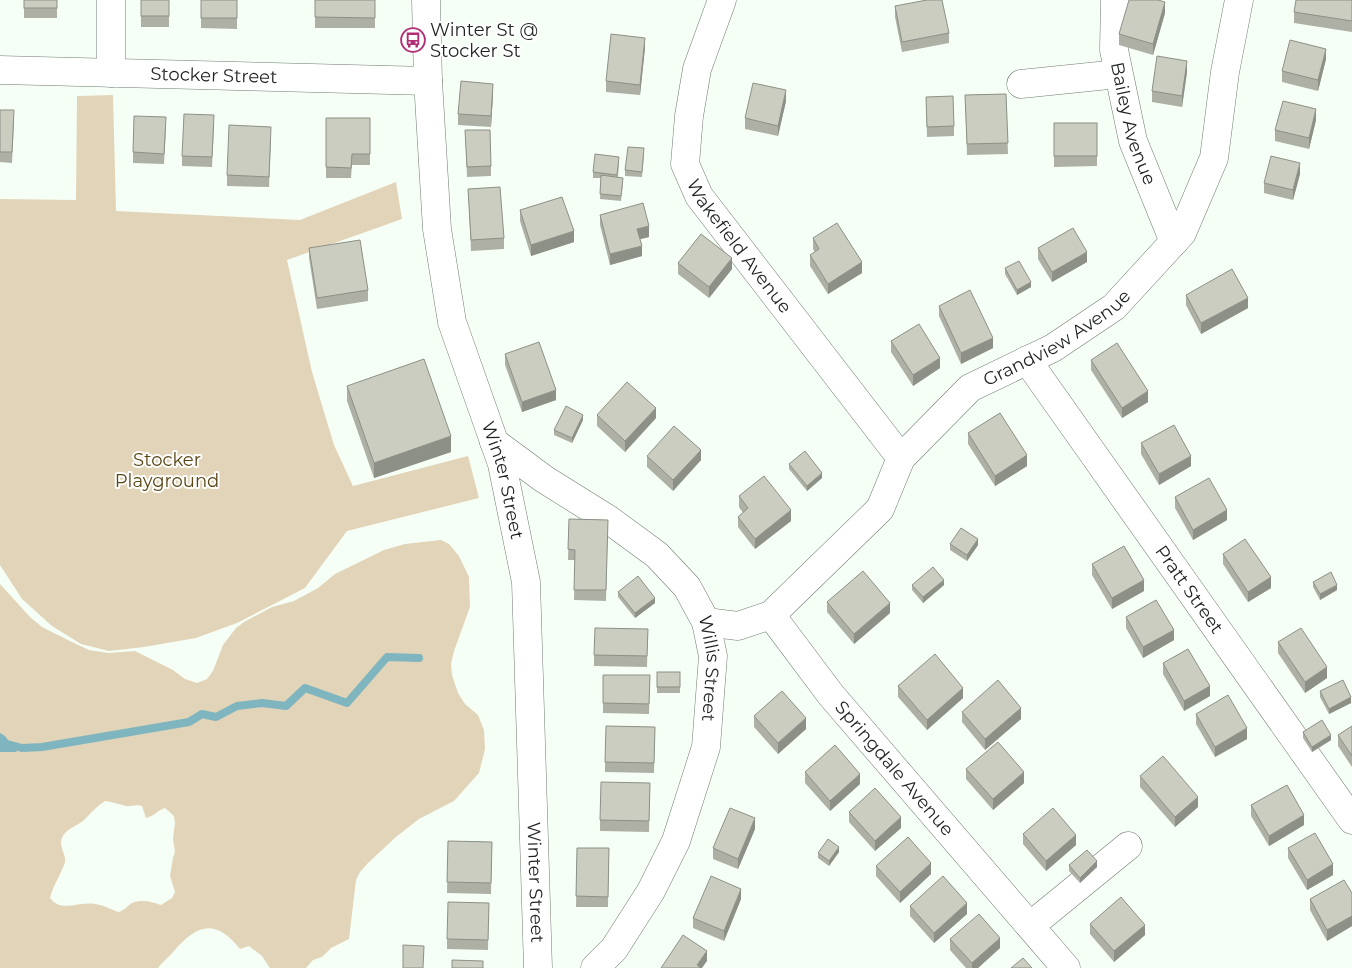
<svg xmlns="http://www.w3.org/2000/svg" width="1352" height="968" viewBox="0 0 1352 968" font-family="Montserrat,sans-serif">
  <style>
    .green { fill: #e2d4b8; fill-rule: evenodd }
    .water { fill: #7eb5bf }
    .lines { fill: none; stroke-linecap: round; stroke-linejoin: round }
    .stream { stroke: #7eb5bf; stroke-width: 8 }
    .minor-casing { stroke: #717b72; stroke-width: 29 }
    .major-casing { stroke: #717b72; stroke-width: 29 }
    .minor { stroke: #fff; stroke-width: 28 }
    .major { stroke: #fff; stroke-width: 28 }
    .wall { fill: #aeb0a5 }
    .shaded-wall { fill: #8d9086 }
    .building { fill: #cacdc0; stroke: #8d9086 }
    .labels { text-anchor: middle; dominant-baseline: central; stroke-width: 4; stroke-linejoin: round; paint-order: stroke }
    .poi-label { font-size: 18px; fill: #1f2320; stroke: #fff; text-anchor: start }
    .street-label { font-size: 18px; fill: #1f2320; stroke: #fff }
    .park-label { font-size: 18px; fill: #5a4614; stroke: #fff }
  </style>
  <rect width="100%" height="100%" fill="#f6fff6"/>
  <g class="green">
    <polygon points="113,95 116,211 300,220 396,182 402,219 287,260 312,372 334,445 353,486 468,456 479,498 347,531 305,588 237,623 196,638 144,647 109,651 81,644 52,626 22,599 0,565 0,199 76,200 77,96"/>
    <path d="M441,540l8,4 10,12 10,21 1,30 -16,44 -3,13 1,11 6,18 7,11 13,11 6,15 1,19 -6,24 -25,28 -35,18 -23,18 -28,26 -8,9 -4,8 -7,59 -18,9 -9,9 -9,3 -7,8h-36l-8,-12 -13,-10 -9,3c-24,-30 -42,-26 -66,2 -5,6 -11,10 -16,17h-158v-384l30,33 12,10 32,16 15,7 19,3 27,-2 38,19 12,9 12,4 10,-4 6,-8 10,-26 13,-17 8,-6 28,-15 22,-6 24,-13 17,-14 49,-24 21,-6zM105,801c8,1 13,3 21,5 5,1 10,-2 16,0l4,12c7,-1 12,-8 19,-10l9,8 1,7 -2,16 2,13 -2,6 -3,18 5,16 -3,6 -11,7c-9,-3 -19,-6 -29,-2 -5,3 -8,8 -14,9 -7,-3 -15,-7 -23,-8 -16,-3 -34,9 -45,-6 3,-13 11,-23 15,-36 1,-7 -4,-13 -4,-19 1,-14 16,-16 24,-24 7,-7 11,-12 20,-18z"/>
  </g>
  <polygon class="water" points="0,733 5,736 17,752 0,752"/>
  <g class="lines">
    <polyline class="stream" points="0,742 22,748 42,747 189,722 202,714 216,717 237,706 262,703 286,706 305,688 347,703 387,657 419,658"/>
    <g class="minor-casing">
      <g id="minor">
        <path id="s1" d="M722,0l-25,69 -8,47 -4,48 14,32 202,262"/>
        <path id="s2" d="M1115,0l-1,50 19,91 41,101"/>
        <path id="s3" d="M0,70l428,11"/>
        <polyline points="111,73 111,0"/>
        <polyline points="1021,84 1118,74"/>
        <path id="s4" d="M1027,360l325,460"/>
        <path id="s5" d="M494,442l50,37 64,40 49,36 30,32 19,35 7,34 -7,91 -30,94 -25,50 -37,58 -19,19"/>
        <path id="s6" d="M771,615l109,-106 21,-51 69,-70 83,-40 61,-41 68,-74 32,-75 11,-86 14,-72"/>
        <path id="s7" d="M706,622l32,4 33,-11 60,80 235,273"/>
        <polyline points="1030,926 1128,846"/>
      </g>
    </g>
    <g class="major-casing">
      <g id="major">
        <path id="s8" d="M426,0l2,81 9,148 15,93 50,142 24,118 12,386"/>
      </g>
    </g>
    <use href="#minor" class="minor"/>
    <use href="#major" class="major"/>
  </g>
  <g class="wall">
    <rect x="24" y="0" width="33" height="18"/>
    <rect x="141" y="0" width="28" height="27"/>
    <polygon points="201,0 237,0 237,29 201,28"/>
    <rect x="315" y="0" width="60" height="28"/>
    <polygon points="1352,0 1352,32 1294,23 1294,12"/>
    <polygon points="895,6 949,33 949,43 902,52 895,17"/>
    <polygon points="1165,13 1153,55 1119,45 1119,34"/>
    <polygon points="645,48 640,95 606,92 606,81"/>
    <polygon points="1326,59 1318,91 1282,82 1282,71"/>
    <polygon points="1187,72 1182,107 1152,102 1152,91"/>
    <polygon points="493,94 491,127 458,125 458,114"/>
    <polygon points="1006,94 1008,154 967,155 965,95"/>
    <polygon points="926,97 954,126 954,136 927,137"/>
    <polygon points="786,101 778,136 745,129 745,118"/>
    <polygon points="0,110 14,121 12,163 0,162"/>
    <polygon points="326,118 370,118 370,165 352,165 351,178 326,178"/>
    <polygon points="1316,120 1309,149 1275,141 1275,130"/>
    <polygon points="1054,123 1097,123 1097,166 1054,167"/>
    <polygon points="214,126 212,167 182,166 182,156"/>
    <polygon points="166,128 164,164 133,163 133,152"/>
    <polygon points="465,130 491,166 491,176 467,177"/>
    <polygon points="271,138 269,187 227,186 227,175"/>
    <polygon points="644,154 642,177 625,176 625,170"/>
    <polygon points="619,162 618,177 623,183 621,201 600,199 601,178 593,178 593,172"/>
    <polygon points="1300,174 1293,200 1264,193 1264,183"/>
    <polygon points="468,189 504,238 504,249 471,251"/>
    <polygon points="520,210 574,242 531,256 520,221"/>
    <polygon points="600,215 649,237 640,239 642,256 610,265 600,225"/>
    <polygon points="813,238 862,273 828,294 810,266 810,255 815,252 813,249"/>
    <polygon points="309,248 368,290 368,301 317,309 309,258"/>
    <polygon points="1038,248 1087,262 1052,282 1038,259"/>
    <polygon points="678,263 732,269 709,298 678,274"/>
    <polygon points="1005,268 1031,287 1017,295 1005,274"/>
    <polygon points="1186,295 1248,308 1201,334 1186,305"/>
    <polygon points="939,306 993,348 961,364 939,316"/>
    <polygon points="891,341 940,368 913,386 891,352"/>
    <polygon points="505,354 556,400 522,412 505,365"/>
    <polygon points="1091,360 1148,402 1122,418 1091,370"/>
    <polygon points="347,386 451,452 374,478 347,401"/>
    <polygon points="597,415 656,418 625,452 597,426"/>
    <polygon points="583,420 572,443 554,435 554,430"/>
    <polygon points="968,433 1027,466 995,486 968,444"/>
    <polygon points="1141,443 1191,466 1159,485 1141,454"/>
    <polygon points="647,456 701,460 673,491 647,467"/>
    <polygon points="789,464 822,478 807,491 789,469"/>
    <polygon points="739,496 791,521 755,549 738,527 738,517 743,513 739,507"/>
    <polygon points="1175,497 1227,520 1193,540 1175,508"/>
    <polygon points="569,519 608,520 606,601 574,600 575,560 568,560"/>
    <polygon points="950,544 978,545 967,561 950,550"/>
    <polygon points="1223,554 1271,588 1248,602 1223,564"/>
    <polygon points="1092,564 1144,591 1112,609 1092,575"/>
    <polygon points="1313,582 1337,590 1320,600 1313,587"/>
    <polygon points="912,585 944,585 923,603 912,590"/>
    <polygon points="618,592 655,603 635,618 618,597"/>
    <polygon points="827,602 890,613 854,644 827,612"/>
    <polygon points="1126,617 1174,640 1143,658 1126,628"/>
    <polygon points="648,629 647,667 594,666 594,655"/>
    <polygon points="1278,642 1327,678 1305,693 1278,653"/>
    <polygon points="1163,663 1210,696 1184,711 1163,674"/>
    <rect x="657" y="672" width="23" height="21"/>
    <polygon points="603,675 650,675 649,714 603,713"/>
    <polygon points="898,686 963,698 927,730 898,697"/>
    <polygon points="1320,691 1351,703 1329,714 1320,697"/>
    <polygon points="962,712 1021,719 985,750 962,722"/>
    <polygon points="1196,714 1247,739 1215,757 1196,724"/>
    <polygon points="754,716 806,729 778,754 754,727"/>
    <polygon points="1352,726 1352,767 1338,746 1338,735"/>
    <polygon points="655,727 654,773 605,772 605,762"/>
    <polygon points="1303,732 1331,740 1312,752 1303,738"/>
    <polygon points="966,769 1024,783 993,810 966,779"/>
    <polygon points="805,772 860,784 830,811 805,783"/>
    <polygon points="1140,776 1198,807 1175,827 1140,787"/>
    <polygon points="650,783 649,832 600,831 600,820"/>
    <polygon points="1251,805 1304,825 1269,846 1251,816"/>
    <polygon points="849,812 901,828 875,851 849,822"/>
    <polygon points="755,829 738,869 713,859 713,848"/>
    <polygon points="1023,834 1076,845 1046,871 1023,844"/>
    <polygon points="448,841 492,842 491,894 447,893"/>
    <polygon points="577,848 609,848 608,907 576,907"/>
    <polygon points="1288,848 1333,875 1307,890 1288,858"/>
    <polygon points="839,852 829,866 818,858 818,853"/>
    <polygon points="1069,865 1097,867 1080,883 1069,871"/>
    <polygon points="876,866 931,874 900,903 876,876"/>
    <polygon points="1352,893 1352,926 1327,941 1310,910 1310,899"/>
    <polygon points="741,899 724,941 693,928 693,918"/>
    <polygon points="489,903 488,950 447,949 447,939"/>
    <polygon points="910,906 967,914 934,943 910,916"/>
    <polygon points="1090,924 1145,935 1114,962 1090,934"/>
    <polygon points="950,939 1000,948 978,968 966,968 950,950"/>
  </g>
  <g class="shaded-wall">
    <polygon points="1165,2 1165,13 1153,55 1153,44"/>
    <polygon points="645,38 645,48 640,95 640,85"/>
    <polygon points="1326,49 1326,59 1318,91 1318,80"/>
    <polygon points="1187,61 1187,72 1182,107 1182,96"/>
    <polygon points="493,84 493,94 491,127 491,116"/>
    <polygon points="786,90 786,101 778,136 778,126"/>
    <polygon points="1316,109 1316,120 1309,149 1309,138"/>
    <polygon points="1300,163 1300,174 1293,200 1293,190"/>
    <polygon points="649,226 649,237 637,240 637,229"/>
    <polygon points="574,231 574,242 531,256 531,245"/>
    <polygon points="642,246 642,256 610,265 610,254"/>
    <polygon points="1087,252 1087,262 1052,282 1052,272"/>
    <polygon points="732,258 732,269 709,298 709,287"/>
    <polygon points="862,262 862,273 828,294 828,284"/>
    <polygon points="1031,282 1031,287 1017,295 1017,290"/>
    <polygon points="1248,298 1248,308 1201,334 1201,323"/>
    <polygon points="993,338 993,348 961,364 961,353"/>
    <polygon points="940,358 940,368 913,386 913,375"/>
    <polygon points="556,390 556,400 522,412 522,402"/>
    <polygon points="1148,391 1148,402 1122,418 1122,408"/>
    <polygon points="656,408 656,418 625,452 625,441"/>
    <polygon points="583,415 583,420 572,443 572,438"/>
    <polygon points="451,436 451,452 374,478 374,463"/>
    <polygon points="701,450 701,460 673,491 673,480"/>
    <polygon points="1027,455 1027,466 995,486 995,476"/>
    <polygon points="1191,456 1191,466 1159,485 1159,474"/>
    <polygon points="822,473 822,478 807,491 807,486"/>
    <polygon points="791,510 791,521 755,549 755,539"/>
    <polygon points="1227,510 1227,520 1193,540 1193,530"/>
    <polygon points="978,539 978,545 967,561 967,555"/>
    <polygon points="1271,577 1271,588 1248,602 1248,592"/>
    <polygon points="944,580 944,585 923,603 923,597"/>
    <polygon points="1144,580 1144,591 1112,609 1112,598"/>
    <polygon points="1337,585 1337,590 1320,600 1320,594"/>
    <polygon points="655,598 655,603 635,618 635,613"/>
    <polygon points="890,603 890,613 854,644 854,634"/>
    <polygon points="1174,630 1174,640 1143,658 1143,647"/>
    <polygon points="1327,667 1327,678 1305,693 1305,682"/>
    <polygon points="1210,686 1210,696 1184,711 1184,701"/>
    <polygon points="963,688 963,698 927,730 927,720"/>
    <polygon points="1351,697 1351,703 1329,714 1329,709"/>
    <polygon points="1021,708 1021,719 985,750 985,739"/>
    <polygon points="806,718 806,729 778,754 778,743"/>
    <polygon points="1247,728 1247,739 1215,757 1215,747"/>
    <polygon points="1331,735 1331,740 1312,752 1312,747"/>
    <polygon points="1024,772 1024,783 993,810 993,799"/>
    <polygon points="860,774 860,784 830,811 830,801"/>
    <polygon points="1198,797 1198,807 1175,827 1175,817"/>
    <polygon points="1304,815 1304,825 1269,846 1269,836"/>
    <polygon points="901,817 901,828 875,851 875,841"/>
    <polygon points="755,818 755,829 738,869 738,859"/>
    <polygon points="1076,835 1076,845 1046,871 1046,861"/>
    <polygon points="839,847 839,852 829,866 829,861"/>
    <polygon points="1097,861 1097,867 1080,883 1080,878"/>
    <polygon points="931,863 931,874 900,903 900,892"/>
    <polygon points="1333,864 1333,875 1307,890 1307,880"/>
    <polygon points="741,889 741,899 724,941 724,931"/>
    <polygon points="967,903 967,914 934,943 934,933"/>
    <polygon points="1352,916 1352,926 1327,941 1327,930"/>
    <polygon points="1145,925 1145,935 1114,962 1114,951"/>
    <polygon points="1000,938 1000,948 978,968 972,968 972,963"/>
    <polygon points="707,951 707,961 702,968 697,968 697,965"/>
  </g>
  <g class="building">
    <rect x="24" y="0" width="33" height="8"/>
    <rect x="141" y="0" width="28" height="16"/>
    <rect x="201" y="0" width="36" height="18"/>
    <polygon points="315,0 375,0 375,18 315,17"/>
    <polygon points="927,0 942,0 949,33 902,42 895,6"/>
    <polygon points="1129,0 1158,0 1165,2 1153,44 1119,34"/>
    <polygon points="1296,0 1352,0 1352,21 1294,12"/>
    <polygon points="611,34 645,38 640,85 606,81"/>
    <polygon points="1290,40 1326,49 1318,80 1282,71"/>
    <polygon points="1157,56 1187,61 1182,96 1152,91"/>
    <polygon points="461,81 493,84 491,116 458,114"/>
    <polygon points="753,83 786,90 778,126 745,118"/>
    <polygon points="1006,94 1008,143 967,144 965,95"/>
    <polygon points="953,96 954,126 927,127 926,97"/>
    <polygon points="1283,101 1316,109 1309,138 1275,130"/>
    <polygon points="0,110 14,110 12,152 0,152"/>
    <polygon points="184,114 214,115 212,157 182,156"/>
    <polygon points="134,116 166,117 164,154 133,152"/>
    <polygon points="326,118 370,118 370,154 352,154 351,168 326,167"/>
    <rect x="1054" y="123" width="43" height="33"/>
    <polygon points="229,125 271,127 269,177 227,175"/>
    <polygon points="465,130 490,130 491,166 467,167"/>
    <polygon points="628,147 644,148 642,172 625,170"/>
    <polygon points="595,154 619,157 617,175 593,172"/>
    <polygon points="1271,156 1300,163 1293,190 1264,183"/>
    <polygon points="601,175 623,178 621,196 600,194"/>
    <polygon points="500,187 504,238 471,240 468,189"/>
    <polygon points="562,197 574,231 531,245 520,210"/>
    <polygon points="643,203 649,226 637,229 642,246 610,254 600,215"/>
    <polygon points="837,223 862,262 828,284 810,255 819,249 813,238"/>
    <polygon points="1073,228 1087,252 1052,272 1038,248"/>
    <polygon points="701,234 732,258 709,287 678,263"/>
    <polygon points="360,240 368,290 317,298 309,248"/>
    <polygon points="1019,261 1031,282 1017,290 1005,268"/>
    <polygon points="1232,269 1248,298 1201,323 1186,295"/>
    <polygon points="970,290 993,338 961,353 939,306"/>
    <polygon points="919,324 940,358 913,375 891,341"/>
    <polygon points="539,342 556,390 522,402 505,354"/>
    <polygon points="1117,343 1148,391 1122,408 1091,360"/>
    <polygon points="424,359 451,436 374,463 347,386"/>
    <polygon points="627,382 656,408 625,441 597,415"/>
    <polygon points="566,406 583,415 572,438 554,430"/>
    <polygon points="1000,413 1027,455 995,476 968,433"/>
    <polygon points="1174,425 1191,456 1159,474 1141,443"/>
    <polygon points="674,426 701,450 673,480 647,456"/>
    <polygon points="805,451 822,473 807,486 789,464"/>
    <polygon points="764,476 791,510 755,539 738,517 748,508 739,496"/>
    <polygon points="1209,478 1227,510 1193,530 1175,497"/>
    <polygon points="569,519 608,520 606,590 574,590 575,550 568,549"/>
    <polygon points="961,528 978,539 967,555 950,544"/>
    <polygon points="1245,539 1271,577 1248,592 1223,554"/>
    <polygon points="1124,546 1144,580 1112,598 1092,564"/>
    <polygon points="933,567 944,580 923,597 912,585"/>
    <polygon points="863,571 890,603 854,634 827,602"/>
    <polygon points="1331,572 1337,585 1320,594 1313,582"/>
    <polygon points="638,576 655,598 635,613 618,592"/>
    <polygon points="1156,600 1174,630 1143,647 1126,617"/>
    <polygon points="595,628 648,629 647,656 594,655"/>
    <polygon points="1301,628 1327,667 1305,682 1278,642"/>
    <polygon points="1188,649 1210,686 1184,701 1163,663"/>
    <polygon points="935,654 963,688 927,720 898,686"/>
    <rect x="657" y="672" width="23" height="15"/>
    <polygon points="603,675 650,675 649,704 603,703"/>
    <polygon points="998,680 1021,708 985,739 962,712"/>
    <polygon points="1343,680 1351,697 1329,709 1320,691"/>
    <polygon points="782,691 806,718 778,743 754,716"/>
    <polygon points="1228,695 1247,728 1215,747 1196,714"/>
    <polygon points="1322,720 1331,735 1312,747 1303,732"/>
    <polygon points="606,726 655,727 654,763 605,762"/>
    <polygon points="1352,726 1352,756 1338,735"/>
    <polygon points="998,742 1024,772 993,799 966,769"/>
    <polygon points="835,745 860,774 830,801 805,772"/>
    <polygon points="1163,756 1198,797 1175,817 1140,776"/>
    <polygon points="601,782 650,783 649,821 600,820"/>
    <polygon points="1287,785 1304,815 1269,836 1251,805"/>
    <polygon points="875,788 901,817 875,841 849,812"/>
    <polygon points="730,808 755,818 738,859 713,848"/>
    <polygon points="1053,808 1076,835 1046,861 1023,834"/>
    <polygon points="1315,833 1333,864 1307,880 1288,848"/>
    <polygon points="908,837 931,863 900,892 876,866"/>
    <polygon points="828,839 839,847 829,861 818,853"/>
    <polygon points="448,841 492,842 491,883 447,882"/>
    <polygon points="577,848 609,848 608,897 576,896"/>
    <polygon points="1087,850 1097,861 1080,878 1069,865"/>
    <polygon points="711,876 741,889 724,931 693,918"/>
    <polygon points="943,876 967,903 934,933 910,906"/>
    <polygon points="1344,880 1352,893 1352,916 1327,930 1310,899"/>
    <polygon points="1121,897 1145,925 1114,951 1090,924"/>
    <polygon points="448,902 489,903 488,940 447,939"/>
    <polygon points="979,914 1000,938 972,963 950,939"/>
    <polygon points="683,935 707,951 697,965 701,968 661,968"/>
    <polygon points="403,945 424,946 423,968 403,968"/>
    <polygon points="1023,958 1032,968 1011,968"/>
    <polygon points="452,960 483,961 483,968 452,968"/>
  </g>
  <defs>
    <g id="bus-ring" transform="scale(1.25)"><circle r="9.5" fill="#fff" stroke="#b12d74" stroke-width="1.5"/><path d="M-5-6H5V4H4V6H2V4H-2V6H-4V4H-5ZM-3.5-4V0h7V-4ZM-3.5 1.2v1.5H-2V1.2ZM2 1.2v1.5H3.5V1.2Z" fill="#b12d74"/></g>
  </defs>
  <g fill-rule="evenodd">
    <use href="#bus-ring" x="413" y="40"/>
  </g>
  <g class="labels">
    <g class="poi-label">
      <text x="430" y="30">Winter St @<tspan x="430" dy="21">Stocker St</tspan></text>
    </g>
    <g class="street-label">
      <text stroke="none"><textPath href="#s3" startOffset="214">Stocker Street</textPath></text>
      <text stroke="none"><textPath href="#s2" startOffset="126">Bailey Avenue</textPath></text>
      <text stroke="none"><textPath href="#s1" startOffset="268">Wakefield Avenue</textPath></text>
      <text stroke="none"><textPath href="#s6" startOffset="406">Grandview Avenue</textPath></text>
      <text stroke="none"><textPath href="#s8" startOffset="490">Winter Street</textPath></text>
      <text stroke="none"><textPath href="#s4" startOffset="281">Pratt Street</textPath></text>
      <text stroke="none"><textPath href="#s5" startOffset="329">Willis Street</textPath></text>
      <text stroke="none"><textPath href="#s7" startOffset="264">Springdale Avenue</textPath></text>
      <text stroke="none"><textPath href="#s8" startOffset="895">Winter Street</textPath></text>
    </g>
    <g class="park-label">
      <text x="167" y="460">Stocker<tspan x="167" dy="21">Playground</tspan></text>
    </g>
  </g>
</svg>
